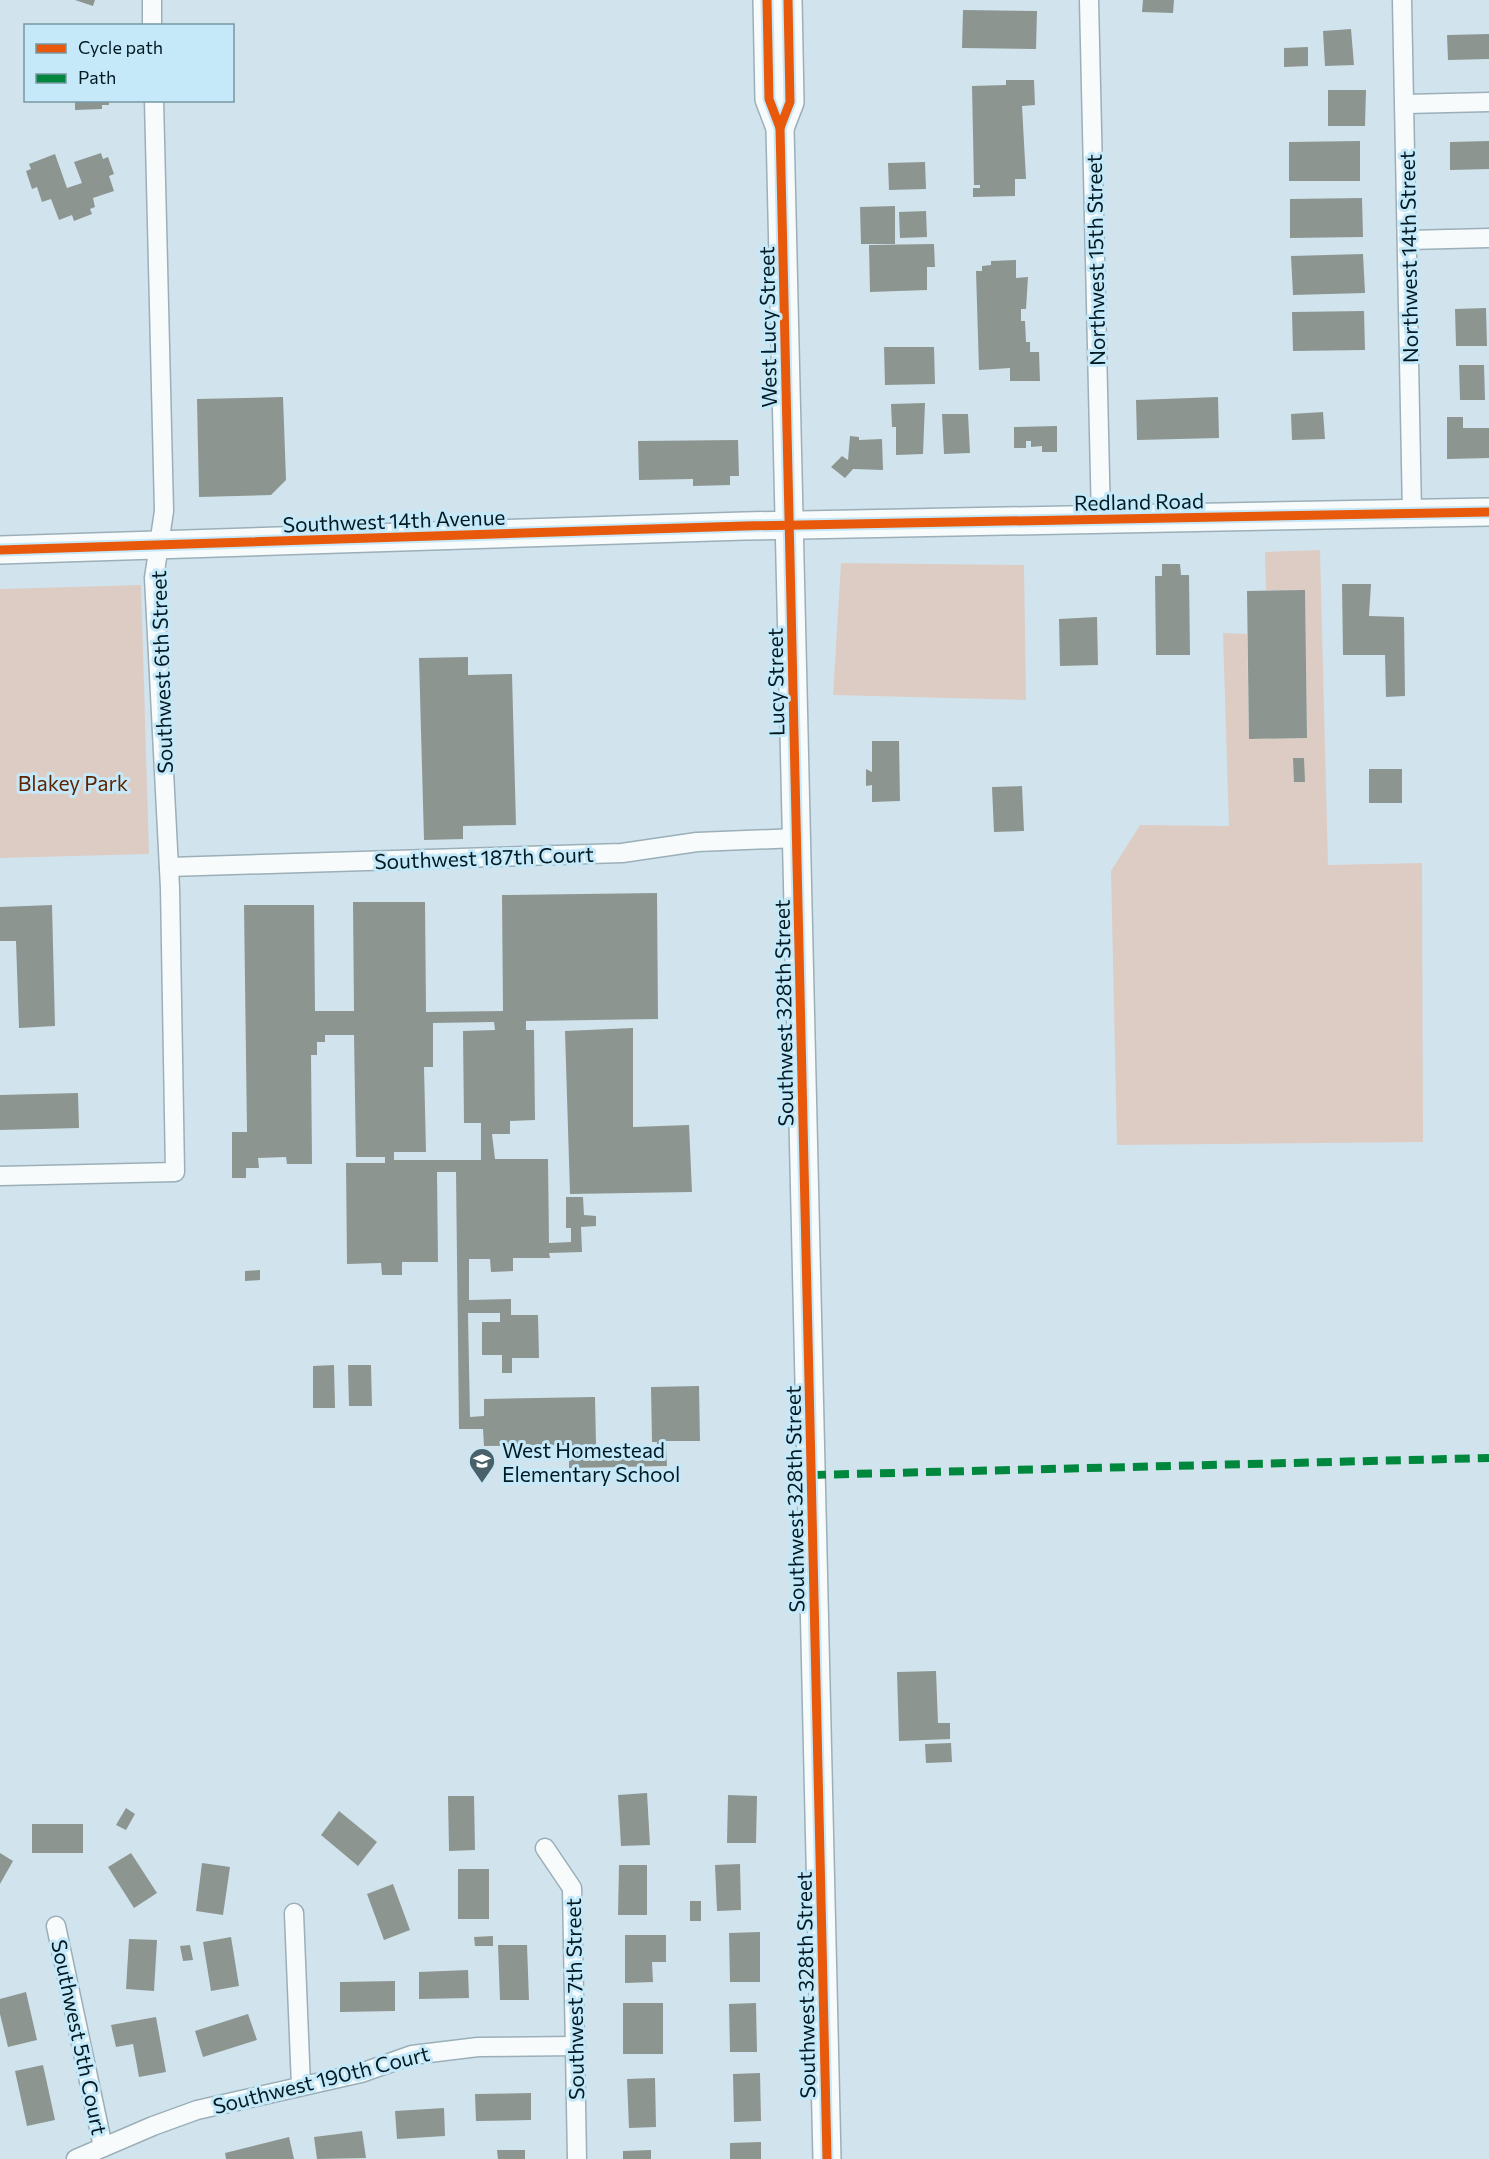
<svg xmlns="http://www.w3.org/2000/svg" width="1489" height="2159" viewBox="0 0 1489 2159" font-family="Commissioner,sans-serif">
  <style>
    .green { fill: #ddccc4 }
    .building { fill: #8d9590; fill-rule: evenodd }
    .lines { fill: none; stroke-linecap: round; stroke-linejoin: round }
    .street-casing { stroke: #9bafb8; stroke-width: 21 }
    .secondary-casing { stroke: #9bafb8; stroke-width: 30 }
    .street { stroke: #f8fbfc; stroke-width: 18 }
    .secondary { stroke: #f8fbfc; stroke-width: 27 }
    .quiet { stroke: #00873e; stroke-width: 8; stroke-dasharray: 15 8; stroke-linecap: butt }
    .cycleway-casing { stroke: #c5e9f9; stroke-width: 13 }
    .cycleway { stroke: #e8590c; stroke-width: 9 }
    .labels { text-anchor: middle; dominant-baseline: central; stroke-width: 6; stroke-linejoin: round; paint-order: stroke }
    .street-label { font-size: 21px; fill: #021a23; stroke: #c5e9f9 }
    .park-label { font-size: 21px; fill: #5e2300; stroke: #c5e9f9 }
    .poi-label { font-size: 21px; fill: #021a23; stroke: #c5e9f9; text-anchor: start }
  </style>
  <rect width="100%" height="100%" fill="#d1e4ed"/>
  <g class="green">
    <polygon points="1320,550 1328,865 1422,863 1423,1142 1117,1145 1111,871 1140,825 1229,826 1223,633 1247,634 1249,739 1307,738 1305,590 1266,590 1265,552"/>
    <polygon points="841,563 1024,565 1026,700 833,695"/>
    <polygon points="141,585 149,854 0,858 0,589"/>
  </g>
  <g class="building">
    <polygon points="75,0 95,0 93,6"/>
    <polygon points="1143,0 1174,0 1173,13 1142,12"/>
    <polygon points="963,10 1037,11 1036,49 962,48"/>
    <polygon points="1351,29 1354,65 1325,66 1323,31"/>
    <polygon points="1489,34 1489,59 1448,60 1447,35"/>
    <polygon points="1308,47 1308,66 1284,67 1284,48"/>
    <polygon points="1006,80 1034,80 1035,105 1022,106 1026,179 1015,179 1015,196 973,197 973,188 980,188 980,185 974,185 972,86 1006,85"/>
    <polygon points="1328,90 1366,90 1365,126 1328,126"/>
    <polygon points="75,100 109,100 109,105 102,105 102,109 75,110"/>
    <polygon points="1360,141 1360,181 1289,181 1289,142"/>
    <polygon points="1489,141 1489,169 1450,170 1450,142"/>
    <polygon points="101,153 103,159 108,157 114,174 109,176 114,191 93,198 95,207 90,209 92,214 74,221 72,215 59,220 51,199 42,202 37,187 32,189 26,171 31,169 29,164 55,154 67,188 82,183 74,162"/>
    <polygon points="925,162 926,189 889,190 888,163"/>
    <polygon points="1362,198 1363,237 1290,238 1290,199"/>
    <polygon points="895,206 895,244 861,244 860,207"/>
    <polygon points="926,211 927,237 900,238 899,212"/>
    <polygon points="934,244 935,267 927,267 927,290 870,292 869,245"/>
    <polygon points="1363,254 1365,293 1293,295 1291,256"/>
    <polygon points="1016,260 1016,278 1028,277 1026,309 1021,309 1021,321 1025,321 1026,342 1030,342 1030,352 1039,352 1040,381 1010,381 1010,368 979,370 976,271 982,271 982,266 991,265 991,261"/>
    <polygon points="1486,308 1487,346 1456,346 1455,309"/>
    <polygon points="1364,311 1365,350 1293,351 1292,312"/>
    <polygon points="884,347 934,347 935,384 885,385"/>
    <polygon points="1459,365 1484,365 1485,400 1460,400"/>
    <polygon points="283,397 286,480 271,495 199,497 197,399"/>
    <polygon points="1218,397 1219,438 1137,440 1136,400"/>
    <polygon points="925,403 923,454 896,455 896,427 892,427 891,404"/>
    <polygon points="1323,412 1325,439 1292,440 1291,414"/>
    <polygon points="942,414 968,414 970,453 944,454"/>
    <polygon points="1447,417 1463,417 1463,428 1489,428 1489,458 1447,459"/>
    <polygon points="1057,426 1057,452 1042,452 1042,446 1031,447 1031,441 1026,441 1026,448 1014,448 1014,427"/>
    <polygon points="850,436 859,437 859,440 882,439 883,470 853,469 845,478 831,467 842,456 848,460"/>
    <polygon points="738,440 739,476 730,476 730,485 693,486 693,479 639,480 638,441"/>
    <polygon points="1162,564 1180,564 1181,575 1189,575 1190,655 1156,655 1155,576 1162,576"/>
    <polygon points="1342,584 1371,584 1369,616 1404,617 1405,696 1386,697 1385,655 1343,655"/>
    <polygon points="1305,590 1307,738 1249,739 1247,591"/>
    <polygon points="1097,617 1098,665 1060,666 1059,619"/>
    <polygon points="468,657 468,675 512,674 516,825 463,826 463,839 424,840 419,658"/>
    <polygon points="872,741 899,741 900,801 872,802 872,785 866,786 866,769 872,772"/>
    <polygon points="1293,758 1304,758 1305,782 1294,782"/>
    <rect x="1369" y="769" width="33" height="34"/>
    <polygon points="1022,786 1024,831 994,832 992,787"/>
    <path d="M657,893l1,126 -132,2v9h8l1,90 -25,1v13h-18l3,25h53l1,84 22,-1v-14h-5v-31h17l1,18 12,1v10l-15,1 1,25 -33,1 1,5h-37v13l-22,1 -1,-13h-21v41l42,-1v16h27l1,43h-27v15h-10v-18h-20v-33h18v-9h-32l2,104 14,-1v-17l111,-2 1,48h-16v11l77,-1v-13h-5l-1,-55 48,-1 1,55h-34l1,25 -98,2v-23l-85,1 -1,-17h-24l-3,-257h-19l1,90h-36v13h-20l-1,-12 -34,1 -1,-101h39v-6h-29l-2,-122h-29v7h-8v13h-6l1,109h-25l-1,-7 -28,1 1,10h-13v10h-14v-46h15l-3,-227h70l1,106h39l-1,-109h72l1,110 77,-1 -1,-116zM494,1022l1,8 -32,1 1,92h17v37h-87v-8h32l-2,-85h9v-44z"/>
    <polygon points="52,905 55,1026 19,1028 16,941 0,941 0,907"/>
    <polygon points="633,1028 633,1127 689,1125 692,1192 570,1194 565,1031"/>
    <polygon points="78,1093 79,1128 0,1130 0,1095"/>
    <polygon points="260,1270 260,1280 245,1281 245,1271"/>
    <polygon points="334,1365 335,1408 313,1408 313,1366"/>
    <polygon points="348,1365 371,1365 372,1406 349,1406"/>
    <polygon points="936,1671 938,1723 950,1723 950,1739 899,1741 897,1672"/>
    <polygon points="951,1743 952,1762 926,1763 925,1744"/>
    <polygon points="647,1793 650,1845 621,1846 618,1795"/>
    <polygon points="728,1795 757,1796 756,1843 727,1843"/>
    <polygon points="448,1796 474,1796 475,1850 449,1851"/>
    <polygon points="126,1808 135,1814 126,1830 116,1825"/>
    <polygon points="339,1811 377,1842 358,1866 321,1835"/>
    <rect x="32" y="1824" width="51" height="29"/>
    <polygon points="0,1853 13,1861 0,1884"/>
    <polygon points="131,1853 157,1893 134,1908 108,1867"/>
    <polygon points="202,1863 230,1867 223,1915 196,1911"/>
    <polygon points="740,1864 741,1910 717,1911 715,1865"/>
    <polygon points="619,1865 647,1865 647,1915 618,1915"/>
    <rect x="458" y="1869" width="31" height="50"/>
    <polygon points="393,1884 410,1930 384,1940 367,1894"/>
    <rect x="690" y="1901" width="11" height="20"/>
    <polygon points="760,1932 760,1982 730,1982 729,1933"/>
    <polygon points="625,1935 666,1935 666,1962 652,1962 653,1982 625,1983"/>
    <polygon points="493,1936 493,1946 475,1946 474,1937"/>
    <polygon points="231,1937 239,1986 211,1991 203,1942"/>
    <polygon points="129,1939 157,1940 154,1991 126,1989"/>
    <polygon points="190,1945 193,1960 183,1961 180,1946"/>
    <polygon points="498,1945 527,1945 529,2000 500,2000"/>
    <polygon points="468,1970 469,1998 419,1999 419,1972"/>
    <polygon points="395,1981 395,2011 340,2012 340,1982"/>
    <polygon points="26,1992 37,2040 8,2047 0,2014 0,1999"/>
    <rect x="623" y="2003" width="40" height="51"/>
    <polygon points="756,2003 757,2052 730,2052 729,2004"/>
    <polygon points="248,2014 257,2040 203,2057 195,2031"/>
    <polygon points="156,2017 166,2072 139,2077 133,2044 116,2047 111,2025"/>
    <polygon points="43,2065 55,2120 27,2126 15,2071"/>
    <polygon points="760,2073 761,2121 734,2122 733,2074"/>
    <polygon points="655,2078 656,2127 629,2128 627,2079"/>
    <polygon points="531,2093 531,2120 476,2121 475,2094"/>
    <polygon points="444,2108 445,2136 397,2139 395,2111"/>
    <polygon points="362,2131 366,2158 317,2159 314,2137"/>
    <polygon points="289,2137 294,2159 226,2159 225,2153"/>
    <polygon points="761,2142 761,2159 730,2159 730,2143"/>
    <polygon points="497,2150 525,2150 525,2159 498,2159"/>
    <polygon points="651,2150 651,2159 623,2159 623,2151"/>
  </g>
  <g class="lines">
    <g class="street-casing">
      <g id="street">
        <polyline points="152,0 152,26"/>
        <polyline points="1089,0 1101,520"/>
        <polyline points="1402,0 1412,514"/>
        <polyline points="1406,104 1489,102"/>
        <polyline points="1408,240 1489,238"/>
        <polyline points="169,867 622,853 697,842 797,838"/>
        <polyline points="0,1176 175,1172 170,888 154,578 164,511 154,100"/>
        <polyline points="545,1848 572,1888 577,2159"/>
        <polyline points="294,1913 301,2086"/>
        <polyline points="56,1926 103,2147"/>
        <polyline points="76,2159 153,2126 197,2110 361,2073 412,2055 478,2047 576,2046"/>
      </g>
    </g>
    <g class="secondary-casing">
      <g id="secondary">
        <polyline points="767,0 769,99 780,128 827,2159"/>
        <polyline points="780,128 790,102 788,0"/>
        <polyline points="0,550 744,526 1489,512"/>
      </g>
    </g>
    <use href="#street" class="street"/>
    <use href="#secondary" class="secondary"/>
    <polyline class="quiet" points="811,1475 1489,1458"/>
    <g class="cycleway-casing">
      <g id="cycleway">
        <polyline points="767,0 769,99 780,128 827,2159"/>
        <polyline points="780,128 790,102 788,0"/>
        <polyline points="0,550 744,526 1489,512"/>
      </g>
    </g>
    <use href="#cycleway" class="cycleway"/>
  </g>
  <defs>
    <g id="school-pin" transform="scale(1.35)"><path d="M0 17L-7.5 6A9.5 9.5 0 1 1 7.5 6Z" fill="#4a616a" stroke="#c5e9f9"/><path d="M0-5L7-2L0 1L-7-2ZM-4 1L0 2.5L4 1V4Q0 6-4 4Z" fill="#fff"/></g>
  </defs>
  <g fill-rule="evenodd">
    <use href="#school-pin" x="482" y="1461"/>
  </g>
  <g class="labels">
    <g class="street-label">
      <text transform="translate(1408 257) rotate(-91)">Northwest 14th Street</text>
      <text transform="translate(1095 260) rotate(-91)">Northwest 15th Street</text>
      <text transform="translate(767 327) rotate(-91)">West Lucy Street</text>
      <text transform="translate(1139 501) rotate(-1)">Redland Road</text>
      <text transform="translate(394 520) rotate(-2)">Southwest 14th Avenue</text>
      <text transform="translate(161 672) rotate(-92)">Southwest 6th Street</text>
      <text transform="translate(775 682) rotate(-91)">Lucy Street</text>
      <text transform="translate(484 857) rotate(-2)">Southwest 187th Court</text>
      <text transform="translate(783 1013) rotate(-91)">Southwest 328th Street</text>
      <text transform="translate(794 1499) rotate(-91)">Southwest 328th Street</text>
      <text transform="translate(805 1985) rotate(-91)">Southwest 328th Street</text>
      <text transform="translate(574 1999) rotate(-91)">Southwest 7th Street</text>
      <text transform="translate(80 2037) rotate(78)">Southwest 5th Court</text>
      <text transform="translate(321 2079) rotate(-14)">Southwest 190th Court</text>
    </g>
    <g class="park-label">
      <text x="73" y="782">Blakey Park</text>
    </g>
    <g class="poi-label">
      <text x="502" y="1449">West Homestead<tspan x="502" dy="24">Elementary School</tspan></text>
    </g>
  </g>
  <rect x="24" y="24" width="210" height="78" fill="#c5e9f9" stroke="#7796a3" stroke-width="1.5"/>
  <rect x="36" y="44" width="30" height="9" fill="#e8590c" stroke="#7796a3" stroke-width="1.5"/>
  <text x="78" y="54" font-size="18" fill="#021a23">Cycle path</text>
  <rect x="36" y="74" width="30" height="9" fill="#00873e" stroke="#7796a3" stroke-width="1.5"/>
  <text x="78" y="84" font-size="18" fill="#021a23">Path</text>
</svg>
